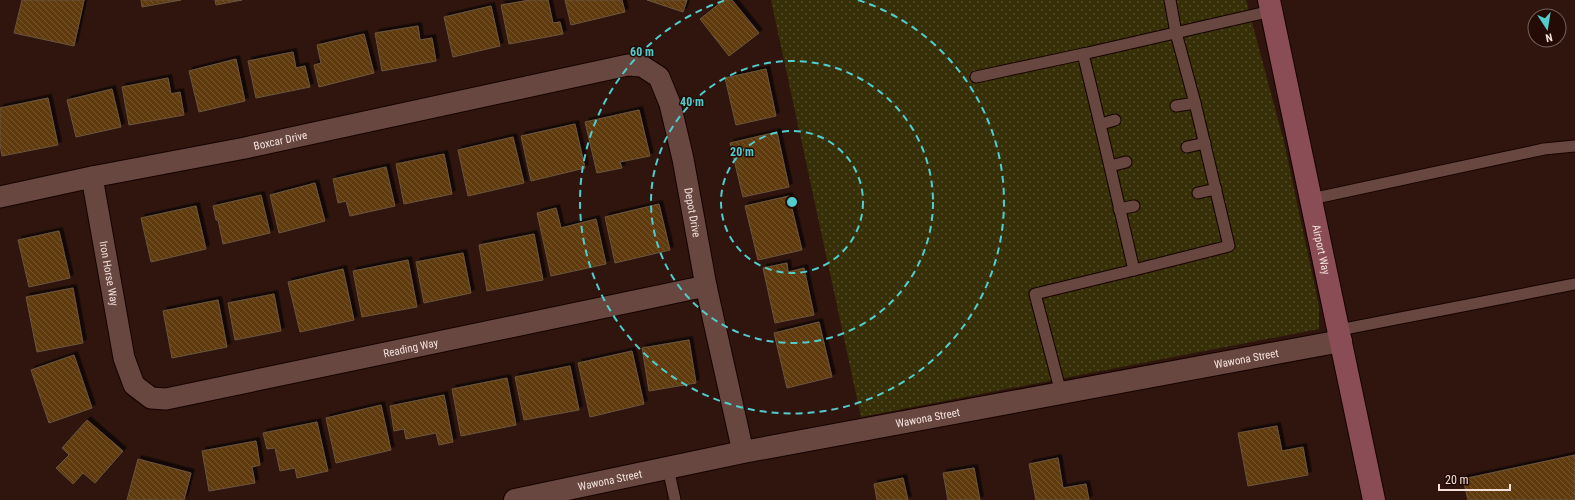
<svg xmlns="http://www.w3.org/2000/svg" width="1575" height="500" viewBox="0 0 1575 500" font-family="'Roboto Condensed',sans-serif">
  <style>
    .grass { fill: url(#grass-dots) }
    .building { fill: url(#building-back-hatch); stroke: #6b553e; filter: url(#shadow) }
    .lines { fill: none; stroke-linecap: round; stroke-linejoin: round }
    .service-casing { stroke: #160200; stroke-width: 13 }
    .minor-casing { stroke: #160200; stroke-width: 23 }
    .tertiary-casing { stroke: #160200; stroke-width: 24 }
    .secondary-casing { stroke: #160200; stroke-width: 24 }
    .service { stroke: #674740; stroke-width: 11 }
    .minor { stroke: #674740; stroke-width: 21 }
    .tertiary { stroke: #674740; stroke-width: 22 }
    .secondary { stroke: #8a4d55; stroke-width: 22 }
    .ring { fill: none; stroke: #52cdce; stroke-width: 2; stroke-dasharray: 7 5 }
    .labels { text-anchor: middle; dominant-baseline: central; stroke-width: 3; stroke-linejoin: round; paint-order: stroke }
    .street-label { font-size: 11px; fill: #f4e1dc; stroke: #250b06 }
    .centre { fill: #52cdce; stroke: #250b06; stroke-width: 2 }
    .ring-label { font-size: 12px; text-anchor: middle; font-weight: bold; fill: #52cdce; stroke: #250b06; stroke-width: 3; stroke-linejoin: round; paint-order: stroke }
  </style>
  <defs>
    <pattern id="grass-dots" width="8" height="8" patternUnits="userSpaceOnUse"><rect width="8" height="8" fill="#362f08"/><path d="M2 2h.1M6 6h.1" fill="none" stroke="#544d2b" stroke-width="1.8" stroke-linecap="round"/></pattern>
    <pattern id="building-back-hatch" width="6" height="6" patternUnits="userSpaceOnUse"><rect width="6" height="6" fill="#5e3a0e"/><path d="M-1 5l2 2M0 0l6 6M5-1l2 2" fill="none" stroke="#765630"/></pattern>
    <filter id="shadow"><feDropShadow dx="3.5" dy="-3.5" stdDeviation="0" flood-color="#0009"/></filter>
  </defs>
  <rect width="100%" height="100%" fill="#2f150e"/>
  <polygon class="grass" points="771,0 1246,0 1284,142 1319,306 1319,329 861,417"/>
  <g class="building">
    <polygon points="22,0 84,0 74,46 14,33"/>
    <polygon points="141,0 181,0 142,7"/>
    <polygon points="215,0 242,0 216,5"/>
    <polygon points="530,0 548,0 553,23 560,22 563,34 509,44 501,5"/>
    <polygon points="565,0 622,0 625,12 571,25"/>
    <polygon points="647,0 687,0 683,12"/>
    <polygon points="724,0 732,0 759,33 729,56 700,19"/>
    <polygon points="491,6 500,46 453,57 444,17"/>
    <polygon points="418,26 420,40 432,38 436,61 382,71 375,33"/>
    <polygon points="364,34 374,73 319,87 314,65 321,63 317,45"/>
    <polygon points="293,52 296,68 305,66 310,87 256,98 248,61"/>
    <polygon points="236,59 245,101 199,112 189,71"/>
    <polygon points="766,69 776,116 736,125 725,78"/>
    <polygon points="168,78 171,94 180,92 184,115 129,125 122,87"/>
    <polygon points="112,89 121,127 76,137 67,100"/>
    <polygon points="48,98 58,145 2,156 0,145 0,108"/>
    <polygon points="639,110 650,156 620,162 622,168 597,173 585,122"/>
    <polygon points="575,124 585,168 531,181 521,136"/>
    <polygon points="777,132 789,187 743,197 730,143"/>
    <polygon points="513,137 524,183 468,196 458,150"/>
    <polygon points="444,154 452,194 404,204 396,164"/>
    <polygon points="386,167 395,206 350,216 346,201 338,203 333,179"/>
    <polygon points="315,183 325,221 279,233 270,195"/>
    <polygon points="261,195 270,233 223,244 218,220 216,220 213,206"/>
    <polygon points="789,196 802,250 758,260 745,206"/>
    <polygon points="659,204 670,250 615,263 605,217"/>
    <polygon points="196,206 206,249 151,262 141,218"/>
    <polygon points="556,208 561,228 596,219 606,264 551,276 537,213"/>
    <polygon points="59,231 70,278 29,287 18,240"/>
    <polygon points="534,234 543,280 487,291 479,245"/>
    <polygon points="463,253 471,293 424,303 416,262"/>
    <polygon points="408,260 417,307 362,317 353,271"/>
    <polygon points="787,263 788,272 804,268 814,315 775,323 763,268"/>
    <polygon points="343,269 354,320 300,332 288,282"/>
    <polygon points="73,288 83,343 37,352 26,297"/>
    <polygon points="274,294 281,331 235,340 228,303"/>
    <polygon points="218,300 227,347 172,358 163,311"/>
    <polygon points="819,322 832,377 787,388 774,333"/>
    <polygon points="689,340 696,383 649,391 642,348"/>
    <polygon points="632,351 644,404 590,417 578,363"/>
    <polygon points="74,355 92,408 49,423 31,370"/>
    <polygon points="570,366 579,410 524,420 515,377"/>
    <polygon points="507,378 516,425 461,436 452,389"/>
    <polygon points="444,395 453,442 439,445 436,433 406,439 404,429 394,431 390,406"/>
    <polygon points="381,405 391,450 336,463 326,418"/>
    <polygon points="87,420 123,451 95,483 83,473 73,484 56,468 69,455 62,448"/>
    <polygon points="317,422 328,471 297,478 295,468 280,471 275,448 267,449 263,433"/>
    <polygon points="1277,426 1282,451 1303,447 1308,475 1248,486 1238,433"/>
    <polygon points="256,441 260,465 252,467 255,483 209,491 202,451"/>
    <polygon points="1575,455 1575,500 1468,500 1463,479"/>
    <polygon points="1058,458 1063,488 1086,484 1089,500 1036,500 1029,464"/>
    <polygon points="138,459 191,473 184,500 127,500"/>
    <polygon points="974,468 980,500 948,500 943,473"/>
    <polygon points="903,478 908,500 877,500 874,484"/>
  </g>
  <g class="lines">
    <g class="service-casing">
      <g id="service">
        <polyline points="976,77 1083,54"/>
        <polyline points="1176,106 1195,103"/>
        <polyline points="1101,124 1115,120"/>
        <polyline points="1187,147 1205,143"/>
        <polyline points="1110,166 1126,162"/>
        <polyline points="1198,193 1216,189"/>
        <polyline points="1311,199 1544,149 1575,146"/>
        <polyline points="1119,209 1134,206"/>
        <polyline points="1134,270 1229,246 1195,103 1176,33 1170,0"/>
        <polyline points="1339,330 1575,284"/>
        <path d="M1061,393l-26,-99 99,-24c-17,-72 -33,-144 -51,-216l188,-43"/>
        <polyline points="668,468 675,500"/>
      </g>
    </g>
    <g class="minor-casing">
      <g id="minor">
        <path id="s1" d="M92,177l32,181 10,27 17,13 15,1 540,-113"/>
        <path id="s2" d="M0,197l92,-20 153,-29 383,-83 14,1 17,11 11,27 13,55 23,127 37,166"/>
      </g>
    </g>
    <g class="tertiary-casing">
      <g id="tertiary">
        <path id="s3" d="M515,500l228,-48 598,-111"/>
      </g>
    </g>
    <g class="secondary-casing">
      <g id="secondary">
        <path id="s4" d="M1269,0l105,500"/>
      </g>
    </g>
    <use href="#service" class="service"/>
    <use href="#minor" class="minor"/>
    <use href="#tertiary" class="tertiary"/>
    <use href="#secondary" class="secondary"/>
  </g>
  <g class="ring">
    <circle cx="792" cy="202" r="71"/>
    <circle cx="792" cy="202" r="141"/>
    <path d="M858 0A212 212 0 1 1 726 0"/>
  </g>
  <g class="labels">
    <g class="street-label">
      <text stroke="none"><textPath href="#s2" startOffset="286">Boxcar Drive</textPath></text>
      <text stroke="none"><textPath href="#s2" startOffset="816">Depot Drive</textPath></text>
      <text stroke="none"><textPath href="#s4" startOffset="255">Airport Way</textPath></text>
      <text stroke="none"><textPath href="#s1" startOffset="98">Iron Horse Way</textPath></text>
      <text stroke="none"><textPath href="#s1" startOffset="499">Reading Way</textPath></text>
      <text stroke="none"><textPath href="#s3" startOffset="745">Wawona Street</textPath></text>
      <text stroke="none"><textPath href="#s3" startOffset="421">Wawona Street</textPath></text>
      <text stroke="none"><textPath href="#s3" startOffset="97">Wawona Street</textPath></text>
    </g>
  </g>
  <circle cx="792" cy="202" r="6" class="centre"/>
  <g class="ring-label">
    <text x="642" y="56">60 m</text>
    <text x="692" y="106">40 m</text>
    <text x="742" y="156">20 m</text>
  </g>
  <g transform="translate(1547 28) rotate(168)"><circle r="19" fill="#250b06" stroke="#78615c"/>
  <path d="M0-3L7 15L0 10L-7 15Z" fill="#52cdce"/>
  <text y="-6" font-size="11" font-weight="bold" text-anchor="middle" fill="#f4e1dc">N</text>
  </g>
  <path d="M1439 484v6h71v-6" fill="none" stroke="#f4e1dc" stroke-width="2"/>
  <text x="1445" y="484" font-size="12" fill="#f4e1dc" stroke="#250b06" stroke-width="3" paint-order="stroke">20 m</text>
</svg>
